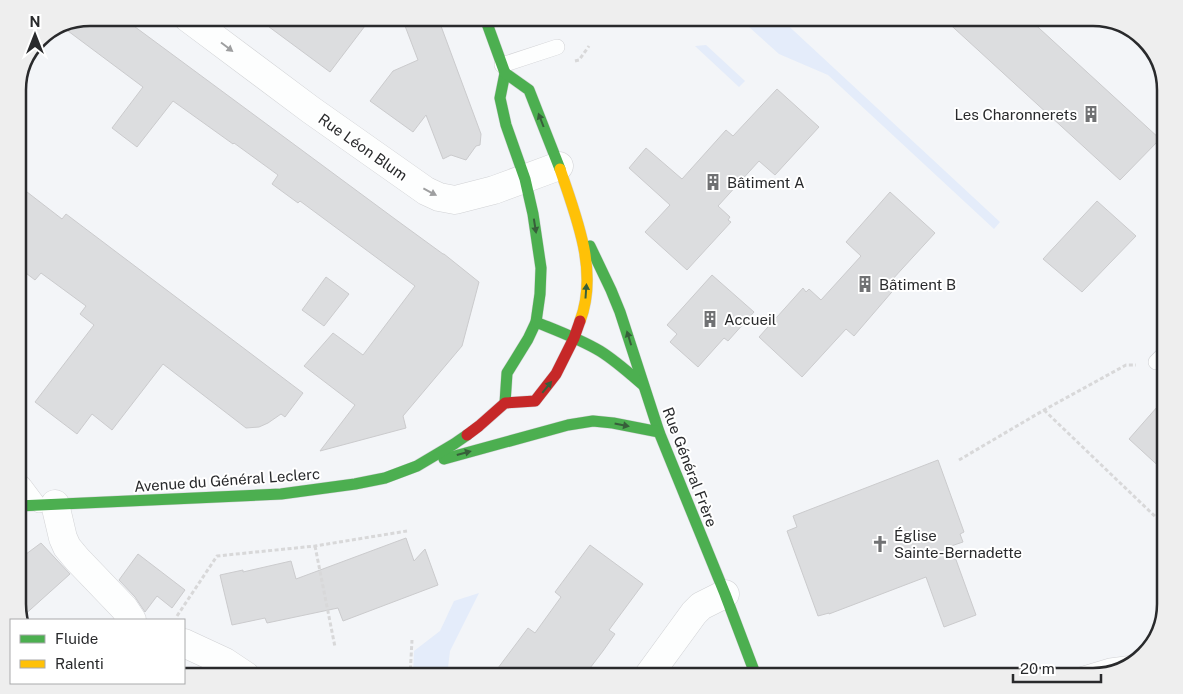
<svg xmlns="http://www.w3.org/2000/svg" width="1183" height="694" viewBox="0 0 1183 694" font-family="'Public Sans',sans-serif">
  <style>
    .green { fill: #e4ecfa }
    .building { fill: #dcdddf; stroke: #cbcbcd }
    .lines { fill: none; stroke-linecap: round; stroke-linejoin: round }
    .lane-casing { stroke: #d1d2d5; stroke-width: 16 }
    .street-casing { stroke: #d1d2d5; stroke-width: 29 }
    .fast-casing { stroke: #d1d2d5; stroke-width: 12 }
    .slow-casing { stroke: #d1d2d5; stroke-width: 12 }
    .jam-casing { stroke: #d1d2d5; stroke-width: 12 }
    .path { stroke: #d8d8d9; stroke-width: 3; stroke-dasharray: 4 2.5; stroke-linecap: butt }
    .lane { stroke: #fdfefe; stroke-width: 15 }
    .street { stroke: #fdfefe; stroke-width: 28 }
    .fast { stroke: #4caf50; stroke-width: 11 }
    .slow { stroke: #ffc107; stroke-width: 11 }
    .jam { stroke: #c62828; stroke-width: 11 }
    .oneway { fill: #9e9fa0 }
    .oneway2 { fill: #375f3a }
    .labels { text-anchor: middle; dominant-baseline: central; stroke-width: 4; stroke-linejoin: round; paint-order: stroke }
    .poi-label { font-size: 15px; fill: #292a2c; stroke: #fff; text-anchor: start }
    .street-label { font-size: 15px; fill: #292a2c; stroke: #fff }
    .rim { fill: none; stroke: #292a2c; stroke-width: 2.5 }
  </style>
  <rect width="100%" height="100%" fill="#f3f5f8"/>
  <g class="green">
    <polygon points="664,18 678,18 687,26 674,27"/>
    <polygon points="739,18 780,18 1000,222 994,229 828,75 779,54"/>
    <polygon points="706,45 745,81 739,87 695,46"/>
    <polygon points="479,593 450,651 447,676 413,676 414,651 440,631 454,601"/>
  </g>
  <g class="building">
    <polygon points="90,18 123,18 395,219 443,254 444,254 479,282 462,346 403,416 406,428 320,451 355,405 304,366 333,333 363,355 415,286 300,201 298,203 272,184 278,175 234,143 233,144 173,101 137,147 112,128 143,87 64,28"/>
    <polygon points="257,18 371,18 330,72"/>
    <polygon points="402,18 438,18 481,134 480,145 476,146 466,160 451,155 443,159 426,115 413,132 370,101 393,71 418,60"/>
    <polygon points="943,18 1028,18 1160,139 1120,180"/>
    <polygon points="777,89 819,127 775,175 759,161 718,206 730,217 728,220 731,222 687,270 645,232 670,205 629,168 646,148 682,179 726,130 733,136"/>
    <polygon points="18,185 62,219 66,214 303,393 285,417 281,414 268,423 259,427 246,428 163,364 112,430 92,414 77,434 35,402 94,325 80,314 86,306 41,273 35,280 18,267"/>
    <polygon points="890,192 935,233 891,281 897,286 854,336 846,329 802,377 759,337 803,288 806,292 809,289 821,300 861,256 846,242"/>
    <polygon points="1097,201 1136,236 1082,292 1043,259"/>
    <polygon points="712,275 754,312 728,341 724,338 698,367 670,342 677,334 667,325"/>
    <polygon points="326,277 349,294 324,326 302,310"/>
    <polygon points="1165,398 1165,472 1129,439"/>
    <polygon points="938,460 964,532 960,534 963,542 951,546 976,615 944,627 926,577 829,614 829,613 818,616 787,531 797,527 793,516"/>
    <polygon points="406,538 414,561 425,549 438,585 343,621 338,608 267,623 265,618 232,625 220,575 243,570 243,572 291,561 296,579"/>
    <polygon points="41,543 70,574 21,618 18,608 18,560"/>
    <polygon points="590,545 643,584 609,630 615,634 603,651 584,676 492,676 528,628 535,633 561,597 555,592"/>
    <polygon points="138,554 185,590 172,608 157,596 145,612 135,597 119,580"/>
  </g>
  <g class="lines">
    <g class="lane-casing">
      <g id="lane">
        <polyline points="502,65 557,47"/>
        <polyline points="1156,362 1165,353"/>
        <polyline points="18,479 24,485 39,505"/>
        <polyline points="1077,676 1110,666 1133,663"/>
      </g>
    </g>
    <g class="street-casing">
      <g id="street">
        <polyline points="188,18 311,110 426,191 439,197 455,200 494,190 559,166"/>
        <polyline points="55,504 63,538 67,547 77,559 124,608 132,620"/>
        <polyline points="184,643 225,662 246,676"/>
        <polyline points="648,676 694,613 701,606 725,594"/>
      </g>
    </g>
    <g class="fast-casing">
      <g id="fast">
        <polyline points="485,18 505,73 500,98 506,125 525,179 533,214 541,268 540,294 536,322 528,339 507,373 505,403"/>
        <polyline points="505,73 529,90 560,169"/>
        <polyline points="590,246 611,290 620,312 659,432 725,594 756,676"/>
        <path d="M536,322c22,9 44,17 64,29 16,10 29,22 43,34"/>
        <polyline points="444,459 568,425 593,421 613,423 659,432"/>
        <polyline points="18,506 281,494 355,484 385,478 417,466 454,444 467,435"/>
      </g>
    </g>
    <g class="slow-casing">
      <path id="slow" d="M560,169c16,48 39,102 20,152"/>
    </g>
    <g class="jam-casing">
      <polyline id="jam" points="467,435 479,426 505,403 535,401 556,374 574,338 580,321"/>
    </g>
    <g class="path">
      <polyline points="1118,24 1158,61"/>
      <polyline points="575,61 579,60 589,46"/>
      <polyline points="1044,410 1164,525 1165,524"/>
      <polyline points="959,460 1044,410 1126,365 1136,365"/>
      <polyline points="315,546 335,647"/>
      <polyline points="177,616 217,556 315,546 407,531"/>
      <polyline points="410,676 412,640"/>
    </g>
    <use href="#lane" class="lane"/>
    <use href="#street" class="street"/>
    <use href="#fast" class="fast"/>
    <use href="#slow" class="slow"/>
    <use href="#jam" class="jam"/>
  </g>
  <defs><path id="oneway-solid" d="M-6-.8H1V-3.2L6.5 0L1 3.2V.8H-6Z" transform="scale(1.25)"/></defs>
  <g class="oneway">
    <use href="#oneway-solid" transform="translate(227 47) rotate(37)"/>
    <use href="#oneway-solid" transform="translate(430 192) rotate(28)"/>
  </g>
  <g class="oneway2">
    <use href="#oneway-solid" transform="translate(541 120) rotate(-111)"/>
    <use href="#oneway-solid" transform="translate(535 226) rotate(81)"/>
    <use href="#oneway-solid" transform="translate(586 291) rotate(-86)"/>
    <use href="#oneway-solid" transform="translate(629 338) rotate(-107)"/>
    <use href="#oneway-solid" transform="translate(547 387) rotate(-51)"/>
    <use href="#oneway-solid" transform="translate(622 425) rotate(11)"/>
    <use href="#oneway-solid" transform="translate(464 453) rotate(-15)"/>
  </g>
  <defs>
    <g id="building-bare" transform="scale(1.35)"><path d="M-4-6H4V6H1V3H-1V6H-4ZM-2.5-4.3h1.7v1.8h-1.7ZM.8-4.3h1.7v1.8H.8ZM-2.5-1h1.7V.8h-1.7ZM.8-1h1.7V.8H.8Z" fill="#707173" stroke="#fff" stroke-width="2.5" paint-order="stroke"/></g>
    <g id="church-bare" transform="scale(1.35)"><path d="M-1.2-6h2.4v3.5h3.3v2.4h-3.3V6h-2.4V-.1h-3.3v-2.4h3.3Z" fill="#707173" stroke="#fff" stroke-width="2.5" paint-order="stroke"/></g>
  </defs>
  <g fill-rule="evenodd">
    <use href="#building-bare" x="1091" y="114"/>
    <use href="#building-bare" x="713" y="182"/>
    <use href="#building-bare" x="865" y="284"/>
    <use href="#building-bare" x="710" y="319"/>
    <use href="#church-bare" x="880" y="544"/>
  </g>
  <g class="labels">
    <g class="poi-label">
      <text x="1077" y="114" text-anchor="end">Les Charonnerets</text>
      <text x="727" y="182">Bâtiment A</text>
      <text x="879" y="284">Bâtiment B</text>
      <text x="724" y="319">Accueil</text>
      <text x="894" y="535">Église<tspan x="894" dy="17">Sainte-Bernadette</tspan></text>
    </g>
    <g class="street-label">
      <text transform="translate(363 147) rotate(35)">Rue Léon Blum</text>
      <text transform="translate(690 467) rotate(69)">Rue Général Frère</text>
      <text transform="translate(227 480) rotate(-4)">Avenue du Général Leclerc</text>
    </g>
  </g>
  <path d="M0 0H1183V694H0ZM90 26H1093A64 64 0 0 1 1157 90V604A64 64 0 0 1 1093 668H90A64 64 0 0 1 26 604V90A64 64 0 0 1 90 26Z" fill="#eee" fill-rule="evenodd"/>
  <path class="rim" d="M90 26H1093A64 64 0 0 1 1157 90V604A64 64 0 0 1 1093 668H90A64 64 0 0 1 26 604V90A64 64 0 0 1 90 26Z"/>
  <rect x="10" y="619" width="175" height="65" fill="#ffffff" stroke="#a9aaab"/>
  <rect x="20" y="635" width="25" height="8" fill="#4caf50" stroke="#a9aaab"/>
  <text x="55" y="644" font-size="15" fill="#292a2c">Fluide</text>
  <rect x="20" y="660" width="25" height="8" fill="#ffc107" stroke="#a9aaab"/>
  <text x="55" y="669" font-size="15" fill="#292a2c">Ralenti</text>
  <g transform="translate(35 35)" stroke="#ffffff" stroke-width="4" paint-order="stroke">
  <path d="M0-4L9 19L0 12L-9 19Z" fill="#292a2c"/>
  <text y="-8" font-size="14" font-weight="bold" text-anchor="middle" fill="#292a2c">N</text>
  </g>
  <path d="M1013 674v8h88v-8" fill="none" stroke="#292a2c" stroke-width="2.5"/>
  <text x="1020" y="674" font-size="15" fill="#292a2c" stroke="#ffffff" stroke-width="4" paint-order="stroke">20 m</text>
</svg>
